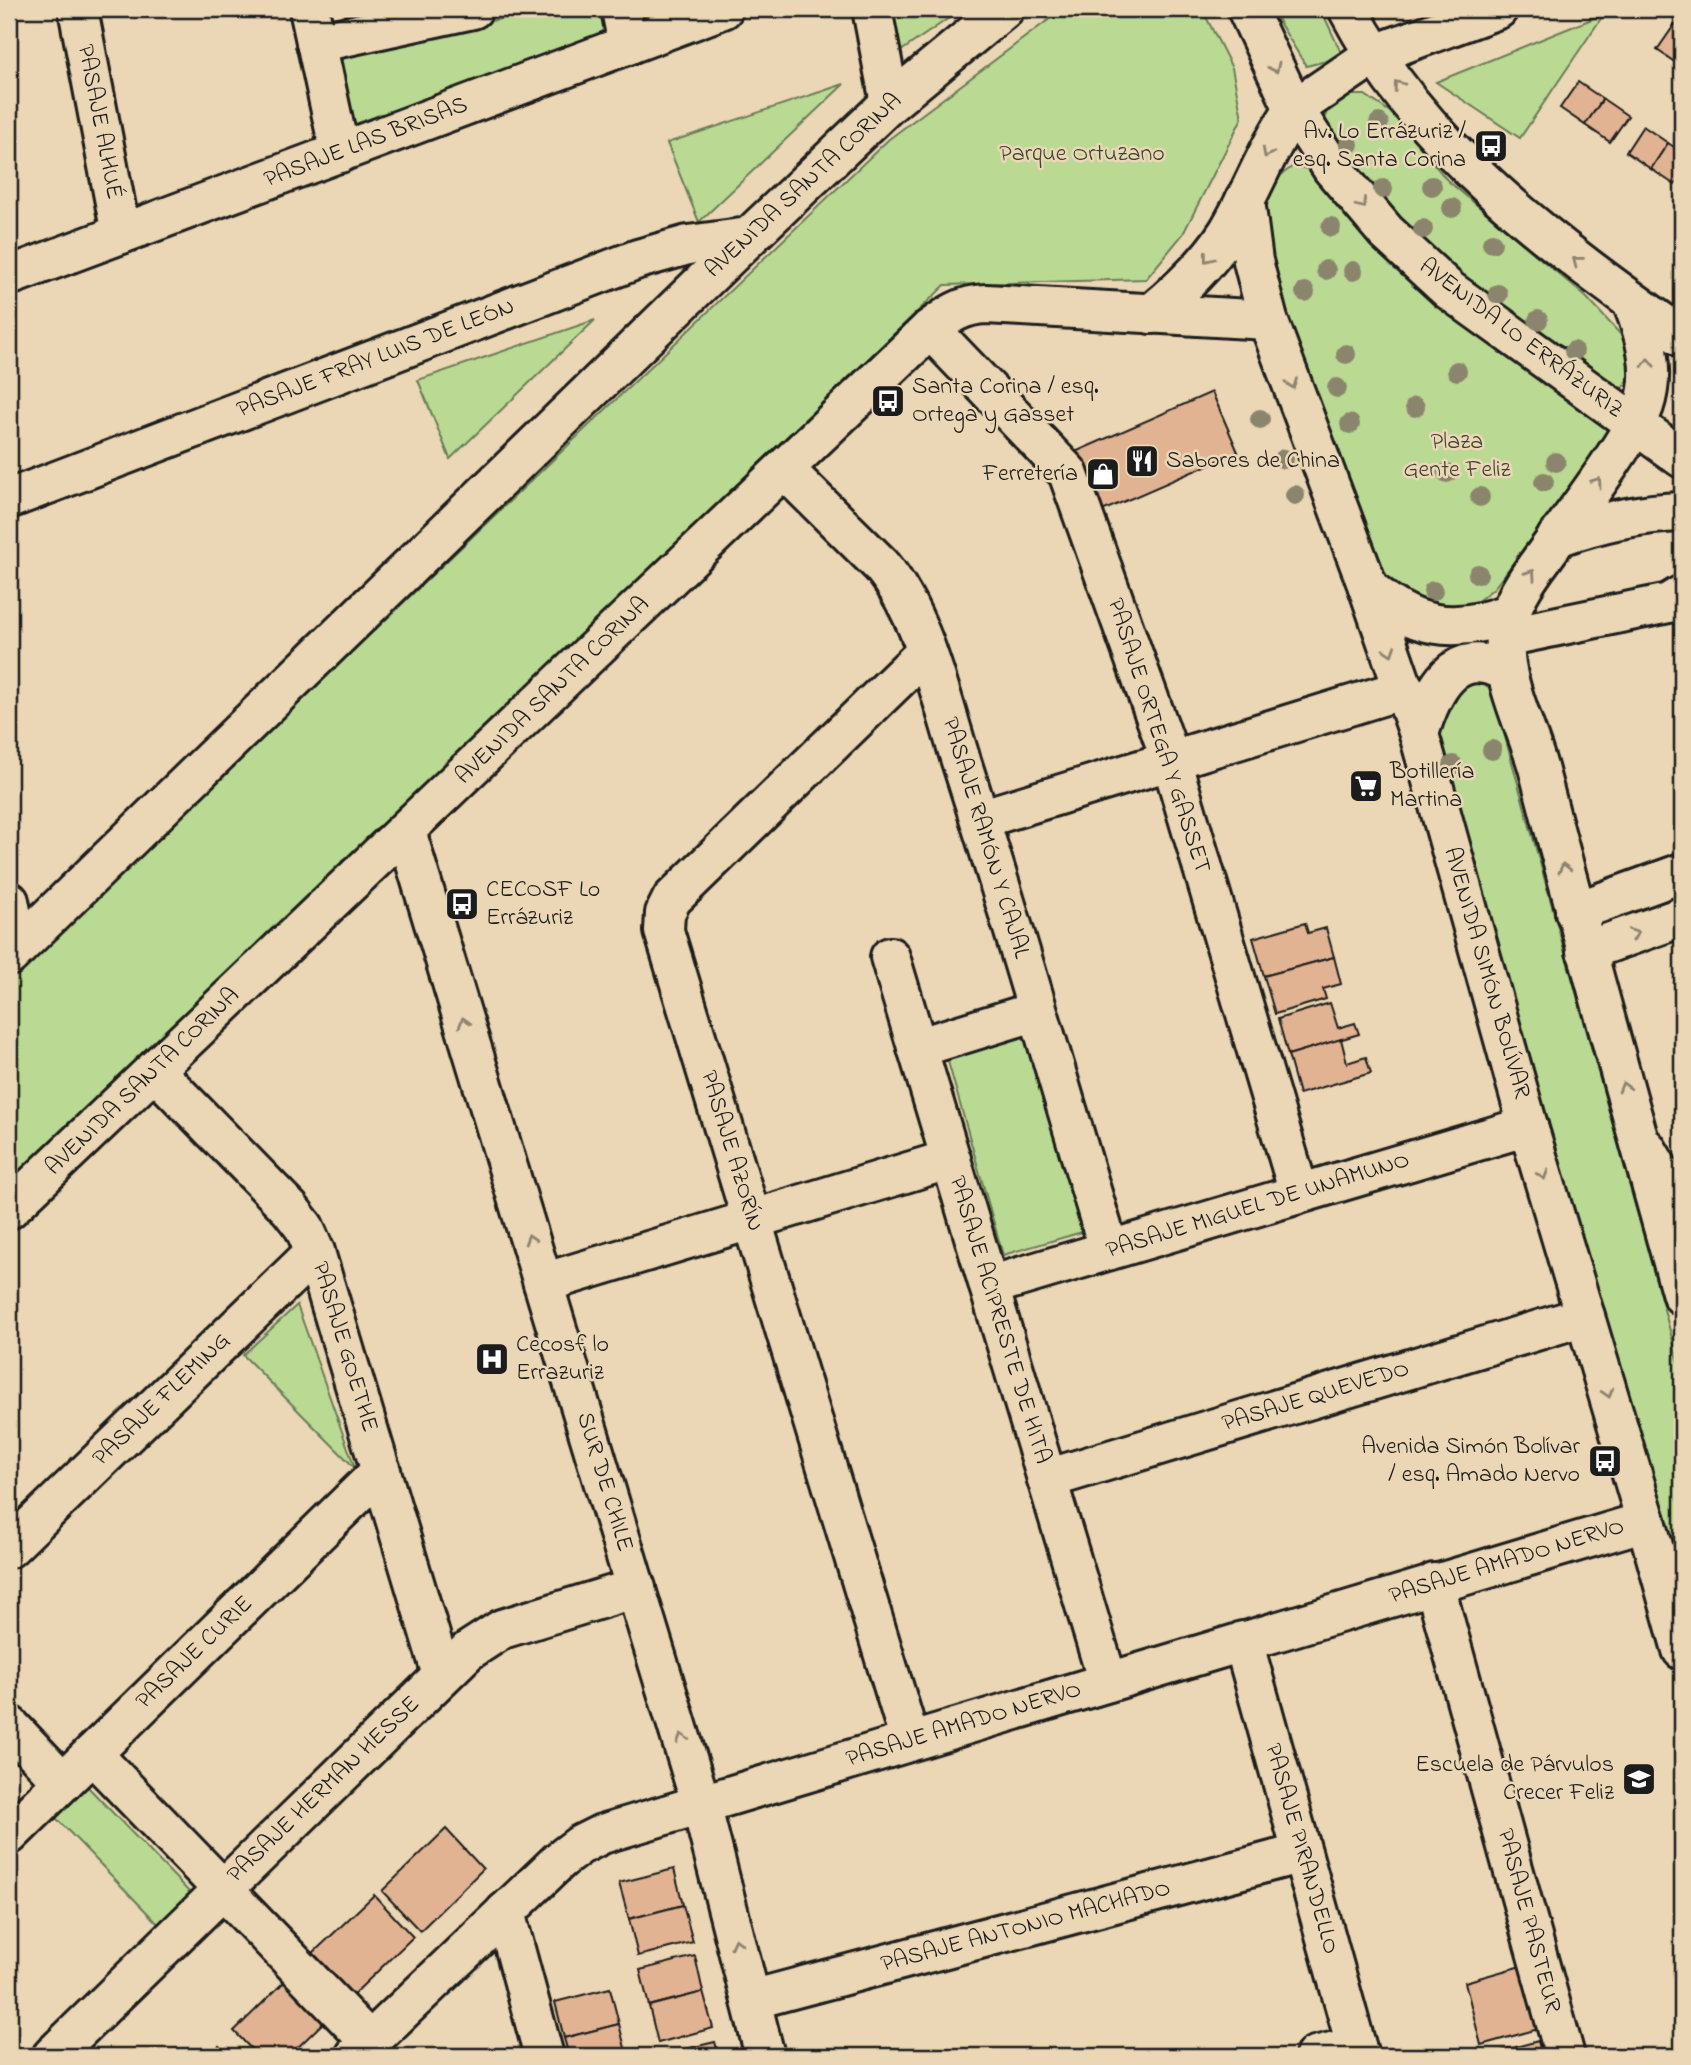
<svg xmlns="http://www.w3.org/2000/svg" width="1691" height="2065" viewBox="0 0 1691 2065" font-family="'Indie Flower',sans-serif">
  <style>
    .green { fill: #bada93; stroke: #6b7b58; stroke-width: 2 }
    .building { fill: #e1b392; stroke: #1c1c1c; stroke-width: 2 }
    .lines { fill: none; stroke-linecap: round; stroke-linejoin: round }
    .minor-casing { stroke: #1c1c1c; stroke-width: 44 }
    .major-casing { stroke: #1c1c1c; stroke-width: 44 }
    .minor { stroke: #ebd7b5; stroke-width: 38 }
    .major { stroke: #ebd7b5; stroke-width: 38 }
    .tree { fill: #8b856e }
    .oneway { stroke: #8e8370 }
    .labels { text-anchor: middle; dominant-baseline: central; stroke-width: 5; stroke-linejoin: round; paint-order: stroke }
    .street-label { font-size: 24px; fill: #1c1c1c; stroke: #ebd7b5 }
    .poi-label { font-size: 24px; fill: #1c1c1c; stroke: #ebd7b5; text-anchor: start }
    .park-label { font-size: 24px; fill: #3c4234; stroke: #ebd7b5 }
  </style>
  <rect width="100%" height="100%" fill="#ebd7b5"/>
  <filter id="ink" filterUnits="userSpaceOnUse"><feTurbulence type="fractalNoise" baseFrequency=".0143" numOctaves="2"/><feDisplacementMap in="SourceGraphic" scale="14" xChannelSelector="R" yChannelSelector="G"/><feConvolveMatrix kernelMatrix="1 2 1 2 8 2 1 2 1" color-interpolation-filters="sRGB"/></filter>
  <g filter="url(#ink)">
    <g class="green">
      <polygon points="547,9 602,9 608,36 353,134 338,54"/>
      <polygon points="890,9 962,9 898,53"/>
      <polygon points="1063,9 1202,9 1232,68 1242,118 1183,234 1146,279 945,285 9,1184 9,979 889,139"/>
      <polygon points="1271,9 1321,9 1343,57 1306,66"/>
      <polygon points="1604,14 1520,138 1436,82"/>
      <polygon points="844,84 699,222 667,143"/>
      <polygon points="1347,95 1365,95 1393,114 1447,180 1586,297 1622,336 1628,356 1630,375 1621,390 1603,387 1432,255 1345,162 1325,127 1326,111"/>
      <polygon points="1293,166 1313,170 1446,311 1613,434 1494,588 1469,608 1432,612 1391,588 1265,257 1262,220 1276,179"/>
      <polygon points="595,320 450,459 418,380"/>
      <polygon points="1490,683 1682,1374 1682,1613 1441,759 1441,727 1465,684"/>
      <polygon points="1028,1019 1089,1230 1003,1255 943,1044"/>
      <polygon points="297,1305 355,1468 243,1355"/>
      <polygon points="86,1785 191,1894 159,1925 54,1816"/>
    </g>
    <g class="building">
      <polygon points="1675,24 1682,29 1682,67 1657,50"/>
      <polygon points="1578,82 1603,99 1585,125 1560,108"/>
      <polygon points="1603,99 1628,116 1610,142 1585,125"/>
      <polygon points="1643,126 1668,143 1651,169 1626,152"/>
      <polygon points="1668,143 1682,152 1682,175 1675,185 1651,169"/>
      <polygon points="1212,392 1238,452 1100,512 1075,452"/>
      <polygon points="1305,923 1308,933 1326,928 1334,957 1264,976 1253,938"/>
      <polygon points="1334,957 1341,984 1323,989 1326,999 1275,1014 1264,976"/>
      <polygon points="1330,1003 1338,1028 1355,1023 1359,1034 1288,1055 1278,1019"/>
      <polygon points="1341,1039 1347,1063 1366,1057 1371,1073 1299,1094 1288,1055"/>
      <polygon points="446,1829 483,1869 420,1931 382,1891"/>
      <polygon points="674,1869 683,1905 629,1919 619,1883"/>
      <polygon points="374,1895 413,1937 353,1995 313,1953"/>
      <polygon points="683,1905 693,1942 638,1956 629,1919"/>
      <polygon points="695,1956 703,1992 649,2006 640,1970"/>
      <polygon points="1521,1966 1538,2029 1481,2045 1465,1982"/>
      <polygon points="287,1979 327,2019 289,2056 258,2056 234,2031"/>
      <polygon points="610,1988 619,2024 564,2038 555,2002"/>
      <polygon points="703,1992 713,2028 658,2043 649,2006"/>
      <polygon points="619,2024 627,2056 569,2056 564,2038"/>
      <polygon points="1538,2041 1542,2056 1483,2056"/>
      <polygon points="715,2042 719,2056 661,2056 660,2055"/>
      <polygon points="219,2046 229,2056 208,2056"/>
    </g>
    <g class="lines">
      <g class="minor-casing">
        <g id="minor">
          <polyline points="78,9 121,234"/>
          <polyline points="309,9 340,153"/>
          <polyline points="621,9 628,45"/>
          <polyline points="872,9 890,103"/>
          <polyline points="316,43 473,9"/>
          <polyline points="1294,109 1375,54 1498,9"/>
          <polyline points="9,276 723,9"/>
          <polyline points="930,329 1068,473 1171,760 1299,1193"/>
          <path d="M785,470l96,95c43,51 60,134 81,199 52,161 98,324 147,486"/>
          <polyline points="9,499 638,259 688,245 749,237"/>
          <polyline points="1505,637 1669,603 1682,595"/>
          <polyline points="980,819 1404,689"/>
          <polyline points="406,831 701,1804 765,2056"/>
          <polyline points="9,901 18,947"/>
          <polyline points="1575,912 1682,873"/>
          <polyline points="1586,951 1682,917"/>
          <polyline points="890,957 1108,1682"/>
          <polyline points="917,1048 1037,1011"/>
          <polyline points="155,1071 290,1209 304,1227 315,1252 442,1675"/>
          <polyline points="1646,1148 1682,1209"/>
          <polyline points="543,1283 951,1159"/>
          <polyline points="989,1286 1528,1126"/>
          <polyline points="1047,1479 1585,1316"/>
          <polyline points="9,1548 315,1252"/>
          <polyline points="1434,1583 1565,2056"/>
          <polyline points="1243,1641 1359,2056"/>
          <polyline points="9,1725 63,1782"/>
          <polyline points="910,1741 664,931 665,913 672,899 926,652"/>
          <polyline points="92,1754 370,2042"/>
          <polyline points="9,1835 381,1471"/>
          <polyline points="505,1912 544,2056"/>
          <polyline points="751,2000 1302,1853"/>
          <polyline points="52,2056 468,1651 502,1629 636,1588"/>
          <polyline points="355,2056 560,1860 580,1845 602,1834 1646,1521"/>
          <polyline points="1315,2056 1356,2046"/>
        </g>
      </g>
      <g class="major-casing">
        <g id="major">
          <polyline points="1247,9 1294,109 1332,168 1386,232 1449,290 1682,458"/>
          <path d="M1348,9c73,141 208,238 334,328"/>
          <polyline points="1245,200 1253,261 1268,320 1368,587 1419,734 1528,1126 1646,1521 1682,1650"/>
          <path d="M1632,302c13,32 24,69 12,104 -5,14 -15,28 -23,41 -24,38 -51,73 -77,109 -18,24 -36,50 -39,81 -4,47 24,93 35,138 45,174 94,347 142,520"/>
          <path d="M1151,314c29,-24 57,-50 77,-82 24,-40 39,-84 66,-123"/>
          <path d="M1557,537c42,-15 81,-24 125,-25"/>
          <path d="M1368,587c43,41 87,48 142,26"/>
          <path d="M1419,734c13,-43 35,-91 88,-62"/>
          <polyline points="9,956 749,237 890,103 1004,9"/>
          <path d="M9,1209l921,-880c18,-14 32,-24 56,-25l282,16"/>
        </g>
      </g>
      <use href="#minor" class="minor"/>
      <use href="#major" class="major"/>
    </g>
    <g class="tree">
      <circle cx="1379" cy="123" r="10"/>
      <circle cx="1349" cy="144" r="10"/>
      <circle cx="1432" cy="186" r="10"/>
      <circle cx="1383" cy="189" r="10"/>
      <circle cx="1452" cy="208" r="10"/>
      <circle cx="1331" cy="227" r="10"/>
      <circle cx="1423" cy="229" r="10"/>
      <circle cx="1492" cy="243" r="10"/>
      <circle cx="1326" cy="270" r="10"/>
      <circle cx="1353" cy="271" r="10"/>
      <circle cx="1305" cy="292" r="10"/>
      <circle cx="1498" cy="294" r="10"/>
      <circle cx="1538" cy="320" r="10"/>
      <circle cx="1574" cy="351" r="10"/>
      <circle cx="1346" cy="354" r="10"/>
      <circle cx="1457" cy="371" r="10"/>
      <circle cx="1337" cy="388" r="10"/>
      <circle cx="1415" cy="407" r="10"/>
      <circle cx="1260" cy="419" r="10"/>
      <circle cx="1350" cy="424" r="10"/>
      <circle cx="1284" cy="459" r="10"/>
      <circle cx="1556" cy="462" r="10"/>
      <circle cx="1447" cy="473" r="10"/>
      <circle cx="1544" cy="482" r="10"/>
      <circle cx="1295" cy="495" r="10"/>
      <circle cx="1480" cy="497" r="10"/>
      <circle cx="1478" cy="574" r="10"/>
      <circle cx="1433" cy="591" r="10"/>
      <circle cx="1492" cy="750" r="10"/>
      <circle cx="1453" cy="765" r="10"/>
    </g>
    <defs><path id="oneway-chevron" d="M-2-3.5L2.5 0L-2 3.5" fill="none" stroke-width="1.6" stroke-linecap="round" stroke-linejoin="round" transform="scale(1.75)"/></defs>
    <g class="oneway">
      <use href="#oneway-chevron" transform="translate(1275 68) rotate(65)"/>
      <use href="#oneway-chevron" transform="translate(1398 85) rotate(-127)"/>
      <use href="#oneway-chevron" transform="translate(1267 153) rotate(117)"/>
      <use href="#oneway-chevron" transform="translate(1362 204) rotate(50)"/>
      <use href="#oneway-chevron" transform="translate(1208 258) rotate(128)"/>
      <use href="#oneway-chevron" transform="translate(1577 261) rotate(-142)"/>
      <use href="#oneway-chevron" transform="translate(1648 363) rotate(-92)"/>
      <use href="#oneway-chevron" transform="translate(1292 384) rotate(70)"/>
      <use href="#oneway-chevron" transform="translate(1597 482) rotate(-55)"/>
      <use href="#oneway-chevron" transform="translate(1531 574) rotate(-55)"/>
      <use href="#oneway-chevron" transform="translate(1390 651) rotate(71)"/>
      <use href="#oneway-chevron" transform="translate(1564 868) rotate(-104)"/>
      <use href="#oneway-chevron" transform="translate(1634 934) rotate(-20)"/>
      <use href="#oneway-chevron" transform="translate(464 1022) rotate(-107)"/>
      <use href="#oneway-chevron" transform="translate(1624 1087) rotate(-106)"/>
      <use href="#oneway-chevron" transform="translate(1543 1175) rotate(73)"/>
      <use href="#oneway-chevron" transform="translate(530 1239) rotate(-107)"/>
      <use href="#oneway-chevron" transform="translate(1608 1393) rotate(73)"/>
      <use href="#oneway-chevron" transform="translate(682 1738) rotate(-107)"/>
      <use href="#oneway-chevron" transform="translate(736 1943) rotate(-104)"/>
    </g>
  </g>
  <defs>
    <g id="bus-square" transform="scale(1.75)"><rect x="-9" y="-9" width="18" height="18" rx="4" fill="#1c1c1c" stroke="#ebd7b5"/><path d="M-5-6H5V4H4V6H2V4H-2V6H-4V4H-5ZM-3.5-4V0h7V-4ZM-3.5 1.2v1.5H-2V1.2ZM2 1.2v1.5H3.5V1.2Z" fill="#fff"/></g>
    <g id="restaurant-square" transform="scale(1.75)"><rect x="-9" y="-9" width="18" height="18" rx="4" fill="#1c1c1c" stroke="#ebd7b5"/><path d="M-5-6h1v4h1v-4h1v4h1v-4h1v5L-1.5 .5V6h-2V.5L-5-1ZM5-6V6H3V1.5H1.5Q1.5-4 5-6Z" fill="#fff"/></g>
    <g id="shop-square" transform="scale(1.75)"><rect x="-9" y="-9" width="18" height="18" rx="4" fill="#1c1c1c" stroke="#ebd7b5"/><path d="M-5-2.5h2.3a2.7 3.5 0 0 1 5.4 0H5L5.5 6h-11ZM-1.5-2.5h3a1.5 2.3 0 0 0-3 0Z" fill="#fff"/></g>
    <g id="supermarket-square" transform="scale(1.75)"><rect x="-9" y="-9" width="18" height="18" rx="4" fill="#1c1c1c" stroke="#ebd7b5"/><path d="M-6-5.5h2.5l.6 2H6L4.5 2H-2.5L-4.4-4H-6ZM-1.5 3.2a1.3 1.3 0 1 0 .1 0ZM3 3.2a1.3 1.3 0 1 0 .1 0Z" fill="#fff"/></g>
    <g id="hospital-square" transform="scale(1.75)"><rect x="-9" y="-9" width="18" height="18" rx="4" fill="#1c1c1c" stroke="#ebd7b5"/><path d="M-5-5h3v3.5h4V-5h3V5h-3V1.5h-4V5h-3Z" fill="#fff"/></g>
    <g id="school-square" transform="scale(1.75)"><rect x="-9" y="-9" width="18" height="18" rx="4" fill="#1c1c1c" stroke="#ebd7b5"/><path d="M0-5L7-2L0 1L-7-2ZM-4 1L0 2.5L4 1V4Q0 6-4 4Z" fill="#fff"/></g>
  </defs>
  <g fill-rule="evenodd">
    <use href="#bus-square" x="1491" y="146"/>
    <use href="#bus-square" x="888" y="401"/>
    <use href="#restaurant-square" x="1142" y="461"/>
    <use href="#shop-square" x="1103" y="474"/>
    <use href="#supermarket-square" x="1366" y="786"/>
    <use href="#bus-square" x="462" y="904"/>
    <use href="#hospital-square" x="492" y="1359"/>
    <use href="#bus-square" x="1605" y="1461"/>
    <use href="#school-square" x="1639" y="1779"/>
  </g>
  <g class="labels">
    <g class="street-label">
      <text transform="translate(99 122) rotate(79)">PASAJE ALHUÉ</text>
      <text transform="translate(366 143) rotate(-21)">PASAJE LAS BRISAS</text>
      <text transform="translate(804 186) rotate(-43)">AVENIDA SANTA CORINA</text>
      <text transform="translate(1521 339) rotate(37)">AVENIDA LO ERRÁZURIZ</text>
      <text transform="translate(376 359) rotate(-21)">PASAJE FRAY LUIS DE LEÓN</text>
      <text transform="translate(553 691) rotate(-44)">AVENIDA SANTA CORINA</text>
      <text transform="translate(1158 736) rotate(72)">PASAJE ORTEGA Y GASSET</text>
      <text transform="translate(985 838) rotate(73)">PASAJE RAMÓN Y CAJAL</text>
      <text transform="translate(1486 973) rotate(74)">AVENIDA SIMÓN BOLÍVAR</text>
      <text transform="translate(143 1082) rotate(-44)">AVENIDA SANTA CORINA</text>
      <text transform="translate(731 1151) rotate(73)">PASAJE AZORÍN</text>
      <text transform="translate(1258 1206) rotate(-17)">PASAJE MIGUEL DE UNAMUNO</text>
      <text transform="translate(999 1320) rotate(73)">PASAJE ACIPRESTE DE HITA</text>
      <text transform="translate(344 1347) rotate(73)">PASAJE GOETHE</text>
      <text transform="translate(1316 1397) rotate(-17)">PASAJE QUEVEDO</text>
      <text transform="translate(162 1400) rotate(-44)">PASAJE FLEMING</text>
      <text transform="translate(604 1482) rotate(73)">SUR DE CHILE</text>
      <text transform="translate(1507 1562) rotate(-17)">PASAJE AMADO NERVO</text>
      <text transform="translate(195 1653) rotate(-44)">PASAJE CURIE</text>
      <text transform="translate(964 1725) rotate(-17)">PASAJE AMADO NERVO</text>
      <text transform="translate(324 1790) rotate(-44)">PASAJE HERMAN HESSE</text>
      <text transform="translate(1301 1849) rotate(74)">PASAJE PIRANDELLO</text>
      <text transform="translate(1528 1921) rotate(75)">PASAJE PASTEUR</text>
      <text transform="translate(1026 1927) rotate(-15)">PASAJE ANTONIO MACHADO</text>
    </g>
    <g class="poi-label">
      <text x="1466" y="132" text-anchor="end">Av. Lo Errázuriz /<tspan x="1466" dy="28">esq. Santa Corina</tspan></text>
      <text x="912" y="387">Santa Corina / esq.<tspan x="912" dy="28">Ortega y Gasset</tspan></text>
      <text x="1166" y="461">Sabores de China</text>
      <text x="1078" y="474" text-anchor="end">Ferretería</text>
      <text x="1390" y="772">Botillería<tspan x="1390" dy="28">Martina</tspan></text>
      <text x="486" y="890">CECOSF Lo<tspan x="486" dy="28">Errázuriz</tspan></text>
      <text x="516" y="1345">Cecosf lo<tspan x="516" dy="28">Errazuriz</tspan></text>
      <text x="1580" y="1447" text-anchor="end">Avenida Simón Bolívar<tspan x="1580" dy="28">/ esq. Amado Nervo</tspan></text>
      <text x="1614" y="1765" text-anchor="end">Escuela de Párvulos<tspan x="1614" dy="28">Crecer Feliz</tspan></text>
    </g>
    <g class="park-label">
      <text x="1082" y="154">Parque Ortuzano</text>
      <text x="1457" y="442">Plaza<tspan x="1457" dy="28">Gente Feliz</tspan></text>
    </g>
  </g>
  <rect width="1691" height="2065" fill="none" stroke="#ebd7b5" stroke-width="35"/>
  <rect x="18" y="18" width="1656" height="2030" fill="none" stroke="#1c1c1c" stroke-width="2.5" filter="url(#ink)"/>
</svg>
